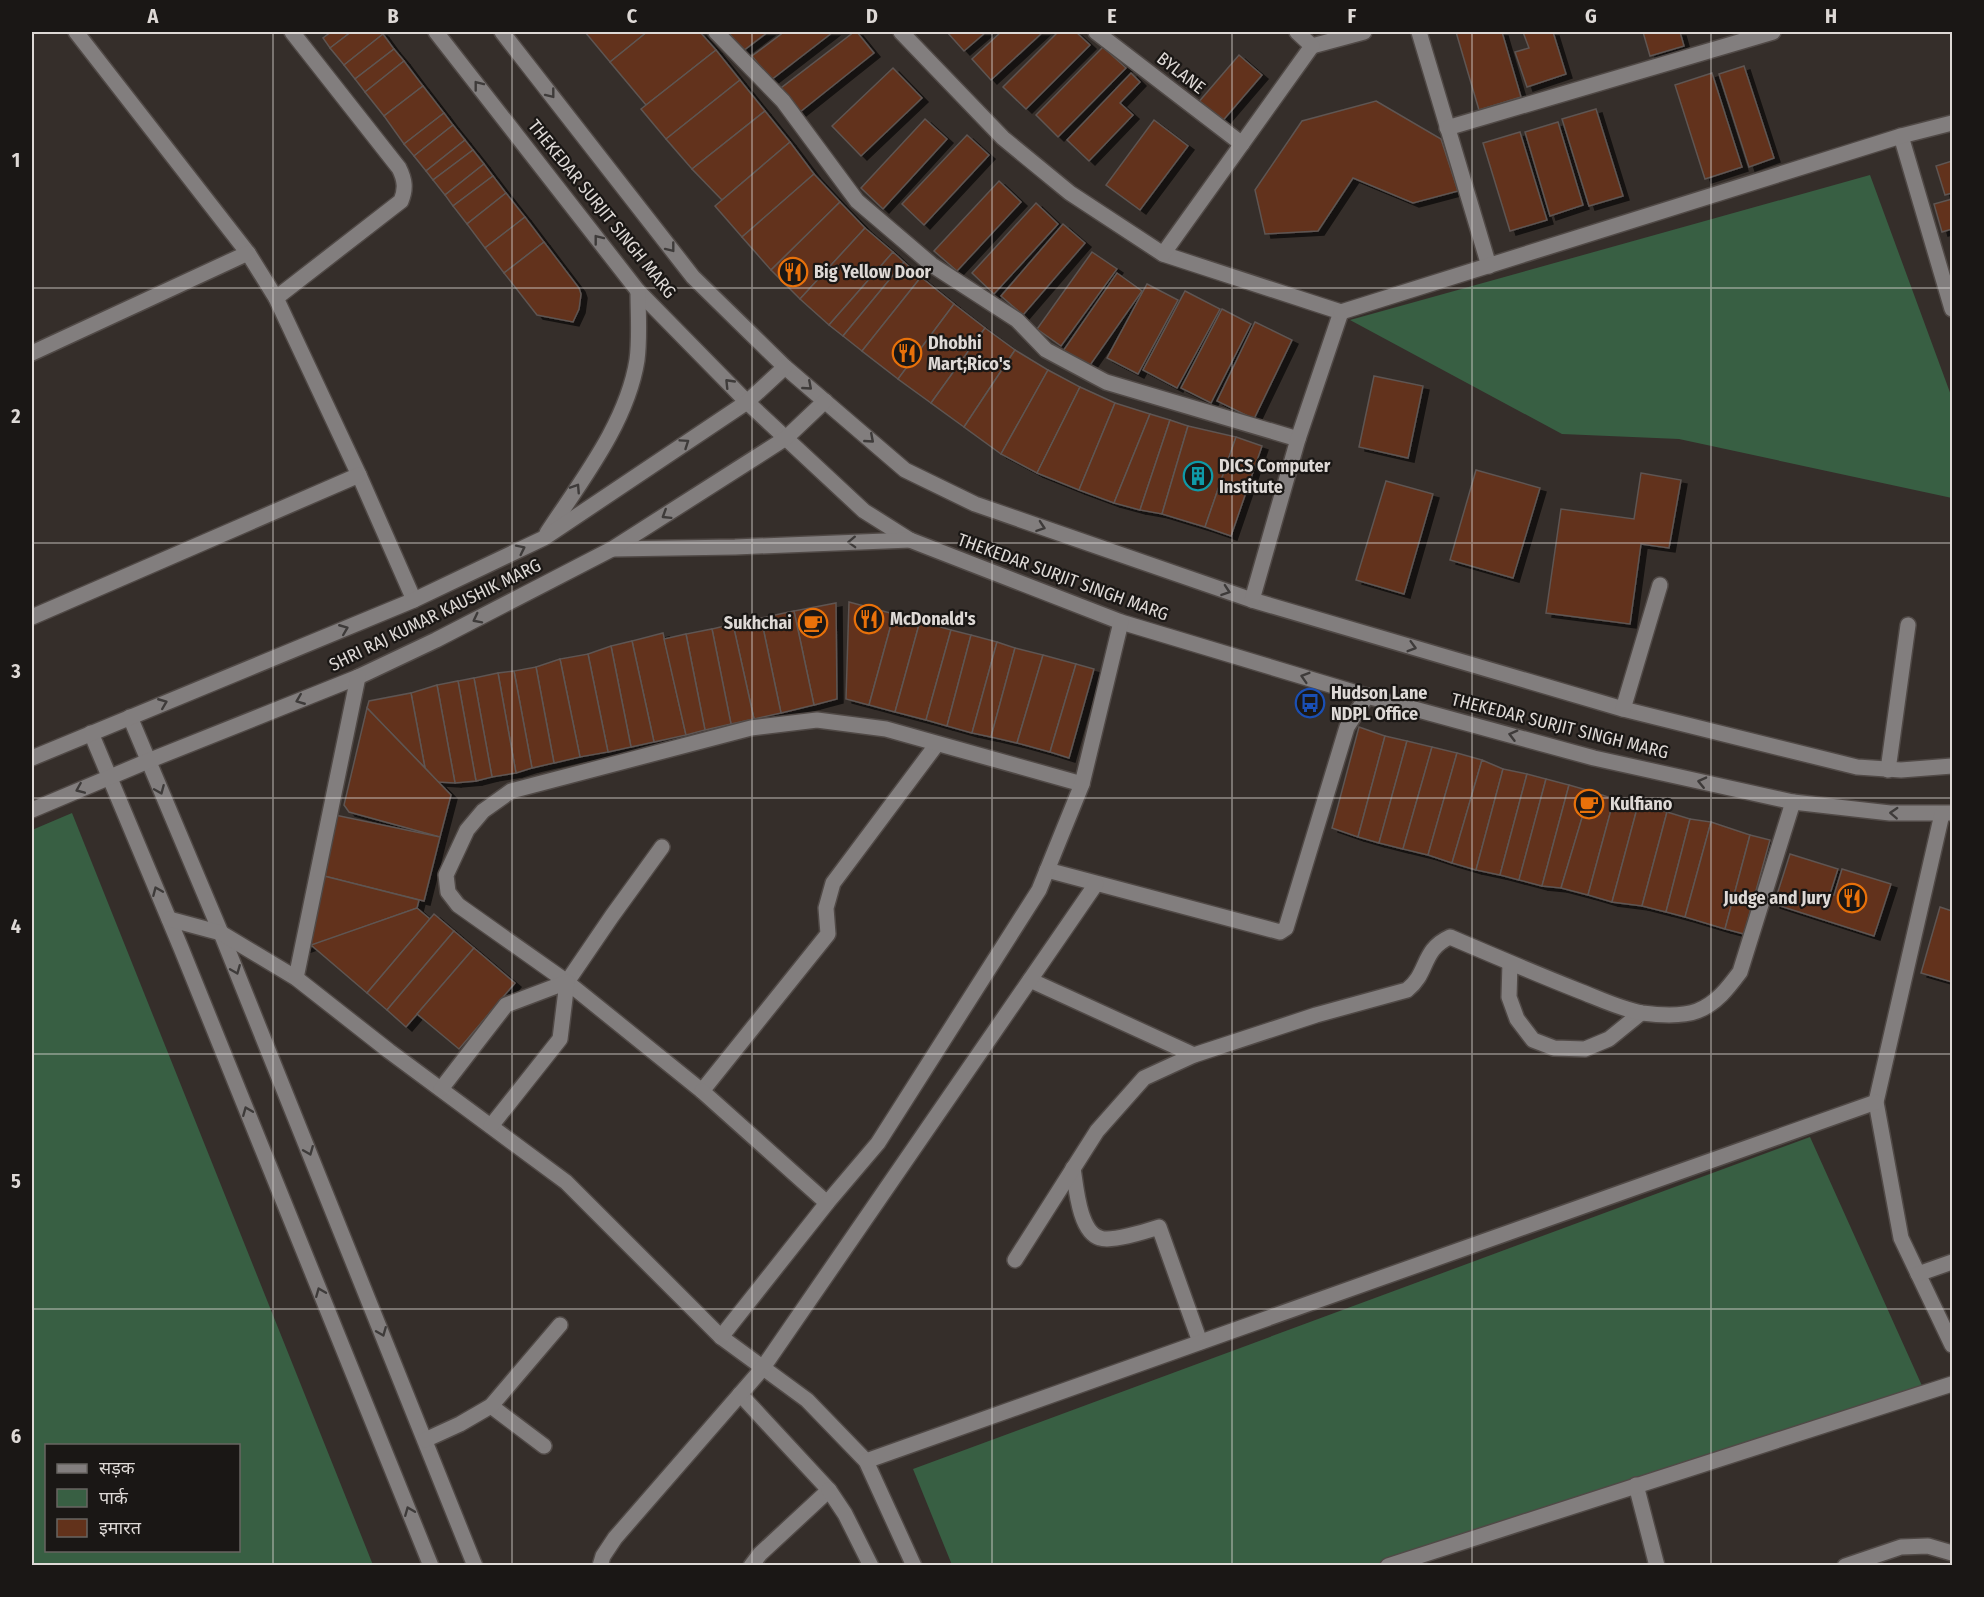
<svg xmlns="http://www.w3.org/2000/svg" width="1984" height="1597" viewBox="0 0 1984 1597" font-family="'Fira Sans Condensed','Noto Sans Devanagari',sans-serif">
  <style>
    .green { fill: #385f43; fill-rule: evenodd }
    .building { fill: #62321b; stroke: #5e5552; stroke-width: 1.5; filter: url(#shadow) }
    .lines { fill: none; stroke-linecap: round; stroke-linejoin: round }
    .minor-casing { stroke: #504946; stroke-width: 18 }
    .minor { stroke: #827e7e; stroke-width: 15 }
    .oneway { stroke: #3e3b3a }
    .grid { fill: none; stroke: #ded9d6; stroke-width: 1.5; stroke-opacity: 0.55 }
    .labels { text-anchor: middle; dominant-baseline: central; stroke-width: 4.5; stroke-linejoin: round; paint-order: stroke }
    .street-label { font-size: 18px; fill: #ded9d6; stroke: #1a1715 }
    .poi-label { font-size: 18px; font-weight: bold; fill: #ded9d6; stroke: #1a1715; text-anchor: start }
    .neatline { fill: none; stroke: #ded9d6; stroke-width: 2 }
    .grid-label { font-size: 20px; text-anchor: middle; font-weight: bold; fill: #ded9d6 }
  </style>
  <defs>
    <filter id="shadow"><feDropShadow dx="6" dy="4" stdDeviation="0" flood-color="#0009"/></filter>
  </defs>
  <rect width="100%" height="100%" fill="#352e2a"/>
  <g class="green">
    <polygon points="1870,175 1952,398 1952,498 1679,439 1562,434 1350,320"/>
    <path d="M72,813l301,752h-341v-735zM46,1446h192v104h-192z"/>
    <polygon points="1810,1137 1923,1388 1636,1485 1419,1565 952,1565 913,1469"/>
  </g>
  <g class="building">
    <polygon points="331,32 351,32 330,48 323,38"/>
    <polygon points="351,32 381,32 383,34 344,65 330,48"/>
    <polygon points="585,32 647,32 610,62"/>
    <polygon points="647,32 700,32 716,50 646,105 610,62"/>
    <polygon points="728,32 768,32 743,51"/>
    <polygon points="784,32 833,32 771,80 752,56"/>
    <polygon points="854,32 857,32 874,53 800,112 781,88"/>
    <polygon points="947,32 986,32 964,51"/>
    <polygon points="1001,32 1043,32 991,80 972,59"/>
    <polygon points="1058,32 1076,32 1090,45 1026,109 1003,87"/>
    <polygon points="1456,32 1502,32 1521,97 1479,110"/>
    <polygon points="1523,32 1553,32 1566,74 1527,87 1515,52 1529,48"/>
    <polygon points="1643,32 1680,32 1684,46 1650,56"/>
    <polygon points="383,34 394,49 355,79 344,65"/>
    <polygon points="1103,47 1126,68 1058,137 1036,115"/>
    <polygon points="394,49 404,61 365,92 355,79"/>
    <polygon points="716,50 740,80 666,139 641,109"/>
    <polygon points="1239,55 1262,75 1220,124 1197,104"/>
    <polygon points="404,61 423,86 384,116 365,92"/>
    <polygon points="1744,66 1774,158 1749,167 1719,74"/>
    <polygon points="893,68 922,98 861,156 832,126"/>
    <polygon points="1131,73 1140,82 1120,103 1133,115 1089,161 1067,140"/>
    <polygon points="1712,73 1742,167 1705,179 1675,85"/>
    <polygon points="740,80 765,111 692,169 666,139"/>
    <polygon points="423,86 444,113 404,144 384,116"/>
    <polygon points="1376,101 1441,139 1458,191 1413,203 1353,178 1318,231 1265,234 1255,190 1302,121"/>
    <polygon points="1596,109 1623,196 1589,206 1562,119"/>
    <polygon points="765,111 790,142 722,200 692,169"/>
    <polygon points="444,113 453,125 414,156 404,144"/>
    <polygon points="925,119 947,139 883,209 861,188"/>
    <polygon points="1154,120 1188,146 1140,210 1106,185"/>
    <polygon points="1558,122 1583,205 1550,216 1525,132"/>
    <polygon points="453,125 465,140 426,171 414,156"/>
    <polygon points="1520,132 1547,220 1510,231 1483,143"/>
    <polygon points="967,135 989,155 924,225 902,204"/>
    <polygon points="465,140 473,150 433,180 426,171"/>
    <polygon points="790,142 814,174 742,237 715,206"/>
    <polygon points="473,150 484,164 445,195 433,180"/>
    <polygon points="1952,161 1952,193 1945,195 1936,166"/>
    <polygon points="484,164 493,176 453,206 445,195"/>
    <polygon points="814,174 840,202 771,270 742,237"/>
    <polygon points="493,176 506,193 467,224 453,206"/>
    <polygon points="999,181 1021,202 957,271 934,251"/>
    <polygon points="506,193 525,217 485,248 467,224"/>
    <polygon points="1952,199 1952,229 1942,232 1934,204"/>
    <polygon points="840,202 865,228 800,299 771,270"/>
    <polygon points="1036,203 1058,224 994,294 972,273"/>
    <polygon points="525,217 544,242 504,273 485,248"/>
    <polygon points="1063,224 1085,243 1023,315 1001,296"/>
    <polygon points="865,228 893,252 829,325 800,299"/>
    <polygon points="544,242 579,288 581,294 579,309 573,322 537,315 504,273"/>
    <polygon points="893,252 904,262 843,336 829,325"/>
    <polygon points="1092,252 1117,269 1061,346 1037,329"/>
    <polygon points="904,262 921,277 862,351 843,336"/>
    <polygon points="1117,273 1142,291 1088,368 1063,351"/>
    <polygon points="921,277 954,304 898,379 862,351"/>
    <polygon points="1147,284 1178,300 1138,374 1107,358"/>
    <polygon points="1185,291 1220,309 1177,388 1143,370"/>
    <polygon points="954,304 985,328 931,403 898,379"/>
    <polygon points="1222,309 1251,324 1211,403 1181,388"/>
    <polygon points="1255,322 1292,340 1254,419 1217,401"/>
    <polygon points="985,328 1015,350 964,427 931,403"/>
    <polygon points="1015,350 1048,370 1001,454 964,427"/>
    <polygon points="1048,370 1080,387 1037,473 1001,454"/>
    <polygon points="1374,376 1423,386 1408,458 1359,447"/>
    <polygon points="1080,387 1115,403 1079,490 1037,473"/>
    <polygon points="1115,403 1150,414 1114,503 1079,490"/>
    <polygon points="1150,414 1170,420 1140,510 1114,503"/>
    <polygon points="1170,420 1188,426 1162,514 1140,510"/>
    <polygon points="1188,426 1236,437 1205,527 1162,514"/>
    <polygon points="1236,437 1262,446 1231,536 1205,527"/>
    <polygon points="1476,470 1540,488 1513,578 1450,560"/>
    <polygon points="1641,473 1681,480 1669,548 1641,544 1630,624 1546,613 1561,509 1634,519"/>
    <polygon points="1386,481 1433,494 1404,594 1356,580"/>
    <polygon points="849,602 894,614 869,705 846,699"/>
    <polygon points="836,603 837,699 814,705 794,611"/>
    <polygon points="794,611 814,705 781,713 761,618"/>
    <polygon points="894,614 920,621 895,712 869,705"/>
    <polygon points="761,618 781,713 754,719 733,624"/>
    <polygon points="920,621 951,630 926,720 895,712"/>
    <polygon points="733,624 754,719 731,724 712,629"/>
    <polygon points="712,629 731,724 705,730 686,634"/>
    <polygon points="951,630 971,635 947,726 926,720"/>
    <polygon points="663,633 686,735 654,742 632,641"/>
    <polygon points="686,634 705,730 686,735 664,639"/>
    <polygon points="971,635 997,642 972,733 947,726"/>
    <polygon points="632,641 654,742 631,747 611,646"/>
    <polygon points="997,642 1015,648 991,737 972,733"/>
    <polygon points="611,646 631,747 608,752 588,654"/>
    <polygon points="1015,648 1043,655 1017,743 991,737"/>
    <polygon points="588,654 608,752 580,757 560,659"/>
    <polygon points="1043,655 1076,664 1050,752 1017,743"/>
    <polygon points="560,659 580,757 554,763 536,667"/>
    <polygon points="1076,664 1094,669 1069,758 1050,752"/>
    <polygon points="536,667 554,763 532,768 514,671"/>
    <polygon points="514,671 532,768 516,773 498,673"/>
    <polygon points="498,673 516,773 492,777 474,678"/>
    <polygon points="474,678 492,777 476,781 458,681"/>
    <polygon points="458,681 476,781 455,783 437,685"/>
    <polygon points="437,685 455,783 438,782 425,768 411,693"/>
    <polygon points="411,693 425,768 367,708 369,701"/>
    <polygon points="367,708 451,795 440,837 349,812 344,805"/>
    <polygon points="1359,727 1385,736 1358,837 1332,828"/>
    <polygon points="1385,736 1407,741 1379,843 1358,837"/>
    <polygon points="1407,741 1432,747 1403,849 1379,843"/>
    <polygon points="1432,747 1457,753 1428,855 1403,849"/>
    <polygon points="1457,753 1482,760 1452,863 1428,855"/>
    <polygon points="1482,760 1503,769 1476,870 1452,863"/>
    <polygon points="1503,769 1527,774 1500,875 1476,870"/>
    <polygon points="1527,774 1546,779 1519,880 1500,875"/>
    <polygon points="1546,779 1569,785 1542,886 1519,880"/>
    <polygon points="1569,785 1590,791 1561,888 1542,886"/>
    <polygon points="1590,791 1614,799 1588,895 1561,888"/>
    <polygon points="1614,799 1638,805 1612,902 1588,895"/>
    <polygon points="1638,805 1667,812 1642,906 1612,902"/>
    <polygon points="1667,812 1690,819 1666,912 1642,906"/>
    <polygon points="335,815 440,837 424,901 324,876"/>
    <polygon points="1690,819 1711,822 1685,917 1666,912"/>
    <polygon points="1711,822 1750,835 1725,929 1685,917"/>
    <polygon points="1750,835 1770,840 1744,934 1725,929"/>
    <polygon points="1790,854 1838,869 1830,894 1834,895 1842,869 1891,884 1874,936 1774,904"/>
    <polygon points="324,876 419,900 417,908 305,948"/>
    <polygon points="1940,907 1952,911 1952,982 1921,973"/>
    <polygon points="417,908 430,919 367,993 311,945"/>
    <polygon points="434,914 454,931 387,1010 367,993"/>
    <polygon points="454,931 474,948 406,1027 387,1010"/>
    <polygon points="474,948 515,983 459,1049 417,1014"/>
  </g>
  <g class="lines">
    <g class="minor-casing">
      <g id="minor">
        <polyline points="76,32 248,253 276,298 359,475 414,600"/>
        <polyline points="436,32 638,291 747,402 864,511 910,540 1121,622 1367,696 1594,758 1793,802 1890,813 1952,813"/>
        <polyline points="502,32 693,277 785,367 905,470 975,504 1252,600 1623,709 1857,767 1901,770 1952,766"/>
        <polyline points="716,32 783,101 857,201 932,265 1017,320 1046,350 1106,382 1298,439"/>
        <polyline points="901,32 1003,138 1070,193 1163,254 1341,312 1298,439 1252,600"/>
        <polyline points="1096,32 1242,144"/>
        <polyline points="1419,32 1489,266"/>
        <polyline points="1312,46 1364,32"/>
        <polyline points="1447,128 1773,32"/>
        <polyline points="1901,136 1952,309"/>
        <polyline points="1163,254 1312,46 1297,32"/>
        <path d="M276,298l125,-97c5,-12 4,-21 -2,-33l-107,-136"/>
        <polyline points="1341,312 1901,136 1952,123"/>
        <polyline points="32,353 248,253"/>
        <path d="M547,533c34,-52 80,-110 90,-173 3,-22 1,-47 1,-69"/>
        <polyline points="613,549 735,547 910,540"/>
        <polyline points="32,617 359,475"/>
        <polyline points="1623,709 1660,585"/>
        <polyline points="130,717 221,933 475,1566"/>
        <polyline points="91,733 181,948 431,1566"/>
        <polyline points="32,758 414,600 544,538 747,402 785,367"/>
        <polyline points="1888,770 1908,625"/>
        <polyline points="32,810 148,761 358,677 436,640 612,549 786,438 825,401"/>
        <polyline points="1942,814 1876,1102 1901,1238 1952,1345"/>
        <polyline points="662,847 612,916 567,982 702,1091 828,934 826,908 833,883 937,744"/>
        <polyline points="1047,870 1280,932 1286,928 1347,727 1367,696"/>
        <polyline points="169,919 221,933 296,978 389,1051 566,1182 721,1337 807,1400 866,1461 914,1566"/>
        <polyline points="1510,963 1509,997 1517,1019 1533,1040 1554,1048 1585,1049 1609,1039 1641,1013"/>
        <polyline points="296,978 358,677"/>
        <polyline points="1030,980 1194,1055"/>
        <polyline points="567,982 458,905 448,892 446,875 467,830 483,811 511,791 751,728 817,720 886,729 1082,784"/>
        <polyline points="441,1089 506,1005 567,982 560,1039 491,1126"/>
        <polyline points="702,1091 827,1203"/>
        <path d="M1073,1168c3,18 6,64 27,70 11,4 47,-7 59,-11l41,115"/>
        <path d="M1015,1260l82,-129 47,-53 50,-23 122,-40 91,-25c22,-17 14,-40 43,-53 42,18 84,36 127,53 21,8 43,19 65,23 16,2 39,4 55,-2 19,-7 31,-23 43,-39l53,-170"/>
        <polyline points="1918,1274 1952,1262"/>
        <polyline points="721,1337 827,1203 878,1143 1039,890 1082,784 1121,622"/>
        <polyline points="740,1394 829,1490 760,1554 751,1566"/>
        <polyline points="491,1406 544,1446"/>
        <polyline points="425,1440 460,1424 491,1406 560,1325"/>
        <polyline points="866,1461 1876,1102"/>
        <polyline points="1636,1485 1657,1566"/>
        <polyline points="829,1490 845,1514 871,1566"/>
        <polyline points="600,1566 603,1556 615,1538 762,1369 1096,884"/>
        <polyline points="1388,1566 1952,1384"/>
        <polyline points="1845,1566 1901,1547 1928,1546 1952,1553"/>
      </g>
    </g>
    <use href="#minor" class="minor"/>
  </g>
  <defs><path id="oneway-chevron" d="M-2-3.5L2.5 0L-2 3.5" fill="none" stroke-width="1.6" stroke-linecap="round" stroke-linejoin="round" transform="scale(1.5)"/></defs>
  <g class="oneway">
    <use href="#oneway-chevron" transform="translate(478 85) rotate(-128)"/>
    <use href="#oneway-chevron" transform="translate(551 94) rotate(52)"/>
    <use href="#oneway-chevron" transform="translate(598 239) rotate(-128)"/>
    <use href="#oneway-chevron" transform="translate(671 248) rotate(52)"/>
    <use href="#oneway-chevron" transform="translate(729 383) rotate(-134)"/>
    <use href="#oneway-chevron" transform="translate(808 386) rotate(41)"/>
    <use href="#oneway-chevron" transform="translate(870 439) rotate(41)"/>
    <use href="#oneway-chevron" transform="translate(685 443) rotate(-34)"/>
    <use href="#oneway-chevron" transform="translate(576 488) rotate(-57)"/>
    <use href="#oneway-chevron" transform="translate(666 515) rotate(148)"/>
    <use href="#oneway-chevron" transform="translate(1041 527) rotate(19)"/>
    <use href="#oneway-chevron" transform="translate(852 542) rotate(178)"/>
    <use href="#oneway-chevron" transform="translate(521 549) rotate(-26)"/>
    <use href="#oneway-chevron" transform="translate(1226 591) rotate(19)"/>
    <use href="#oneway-chevron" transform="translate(477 619) rotate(153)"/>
    <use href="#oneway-chevron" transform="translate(344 629) rotate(-22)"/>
    <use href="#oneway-chevron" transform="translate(1412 647) rotate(16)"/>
    <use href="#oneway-chevron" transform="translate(1305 677) rotate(-163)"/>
    <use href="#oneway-chevron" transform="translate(300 700) rotate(158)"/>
    <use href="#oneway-chevron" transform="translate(163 703) rotate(-22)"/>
    <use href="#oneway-chevron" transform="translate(1513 735) rotate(-165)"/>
    <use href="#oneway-chevron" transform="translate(1702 782) rotate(-167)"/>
    <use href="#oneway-chevron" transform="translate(80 789) rotate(157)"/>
    <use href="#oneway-chevron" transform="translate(160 790) rotate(67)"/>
    <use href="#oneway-chevron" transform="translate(1894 813) rotate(-177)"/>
    <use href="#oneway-chevron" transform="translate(157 891) rotate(-113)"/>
    <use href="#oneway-chevron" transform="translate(236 970) rotate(68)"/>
    <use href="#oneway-chevron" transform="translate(247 1111) rotate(-112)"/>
    <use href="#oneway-chevron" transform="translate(309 1151) rotate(68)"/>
    <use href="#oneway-chevron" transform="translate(320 1292) rotate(-112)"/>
    <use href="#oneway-chevron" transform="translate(382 1332) rotate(68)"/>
    <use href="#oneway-chevron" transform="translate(409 1511) rotate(-112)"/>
  </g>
  <path class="grid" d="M273,32v1534M512,32v1534M752,32v1534M992,32v1534M1232,32v1534M1472,32v1534M1711,32v1534M32,288h1920M32,543h1920M32,798h1920M32,1054h1920M32,1309h1920"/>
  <defs>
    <g id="restaurant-ring" transform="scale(1.5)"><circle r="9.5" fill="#1a1715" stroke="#e8710a" stroke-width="1.5"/><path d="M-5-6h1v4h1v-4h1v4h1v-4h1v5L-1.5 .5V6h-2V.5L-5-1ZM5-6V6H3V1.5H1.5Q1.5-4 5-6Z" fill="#e8710a"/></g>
    <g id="building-ring" transform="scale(1.5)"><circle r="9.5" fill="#1a1715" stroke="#0f9aa8" stroke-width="1.5"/><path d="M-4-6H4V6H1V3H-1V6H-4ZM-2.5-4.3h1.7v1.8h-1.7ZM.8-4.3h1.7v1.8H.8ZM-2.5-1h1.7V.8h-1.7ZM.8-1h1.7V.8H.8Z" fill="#0f9aa8"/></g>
    <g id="cafe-ring" transform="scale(1.5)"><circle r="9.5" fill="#1a1715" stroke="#e8710a" stroke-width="1.5"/><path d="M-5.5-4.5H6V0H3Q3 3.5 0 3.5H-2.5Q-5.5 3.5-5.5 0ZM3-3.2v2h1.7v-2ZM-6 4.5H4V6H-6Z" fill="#e8710a"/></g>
    <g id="bus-ring" transform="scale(1.5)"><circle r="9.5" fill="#1a1715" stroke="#1a4fb4" stroke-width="1.5"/><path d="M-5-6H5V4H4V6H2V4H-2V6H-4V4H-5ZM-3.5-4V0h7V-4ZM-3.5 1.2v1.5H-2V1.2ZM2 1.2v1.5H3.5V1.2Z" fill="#1a4fb4"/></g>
  </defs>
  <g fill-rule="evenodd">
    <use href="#restaurant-ring" x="793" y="272"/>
    <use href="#restaurant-ring" x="907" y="353"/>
    <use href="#building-ring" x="1198" y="476"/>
    <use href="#restaurant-ring" x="869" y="619"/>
    <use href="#cafe-ring" x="813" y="623"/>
    <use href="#bus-ring" x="1310" y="703"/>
    <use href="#cafe-ring" x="1589" y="804"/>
    <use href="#restaurant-ring" x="1852" y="898"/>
  </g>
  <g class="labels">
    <g class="street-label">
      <text transform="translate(1181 73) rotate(38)">BYLANE</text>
      <text transform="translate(602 209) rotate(51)">THEKEDAR SURJIT SINGH MARG</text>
      <text transform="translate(1063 577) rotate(20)">THEKEDAR SURJIT SINGH MARG</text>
      <text transform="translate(435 615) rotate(-26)">SHRI RAJ KUMAR KAUSHIK MARG</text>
      <text transform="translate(1560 726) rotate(14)">THEKEDAR SURJIT SINGH MARG</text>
    </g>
    <g class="poi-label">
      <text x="814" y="272">Big Yellow Door</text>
      <text x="928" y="343">Dhobhi<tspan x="928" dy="21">Mart;Rico's</tspan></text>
      <text x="1219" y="466">DICS Computer<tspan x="1219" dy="21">Institute</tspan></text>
      <text x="890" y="619">McDonald's</text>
      <text x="792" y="623" text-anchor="end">Sukhchai</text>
      <text x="1331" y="693">Hudson Lane<tspan x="1331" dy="21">NDPL Office</tspan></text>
      <text x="1610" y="804">Kulfiano</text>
      <text x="1831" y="898" text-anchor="end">Judge and Jury</text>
    </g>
  </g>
  <rect width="1984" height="1597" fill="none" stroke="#1a1715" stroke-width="66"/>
  <rect x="45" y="1444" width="195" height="108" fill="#1a1715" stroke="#686562" stroke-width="1.5"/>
  <rect x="57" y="1464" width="30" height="9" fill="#827e7e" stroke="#686562" stroke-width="1.5"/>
  <text x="99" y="1474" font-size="18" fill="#ded9d6">सड़क</text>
  <rect x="57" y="1489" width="30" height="18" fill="#385f43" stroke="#686562" stroke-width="1.5"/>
  <text x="99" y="1504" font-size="18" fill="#ded9d6">पार्क</text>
  <rect x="57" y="1519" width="30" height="18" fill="#62321b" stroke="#686562" stroke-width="1.5"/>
  <text x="99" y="1534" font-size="18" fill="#ded9d6">इमारत</text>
  <rect x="33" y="33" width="1918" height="1531" class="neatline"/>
  <g class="grid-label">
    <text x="153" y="23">A</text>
    <text x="393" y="23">B</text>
    <text x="632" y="23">C</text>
    <text x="872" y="23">D</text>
    <text x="1112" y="23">E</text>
    <text x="1352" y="23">F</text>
    <text x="1591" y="23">G</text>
    <text x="1831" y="23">H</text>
    <text x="16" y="167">1</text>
    <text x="16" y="423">2</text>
    <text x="16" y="678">3</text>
    <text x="16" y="933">4</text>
    <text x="16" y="1188">5</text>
    <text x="16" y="1443">6</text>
  </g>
</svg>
